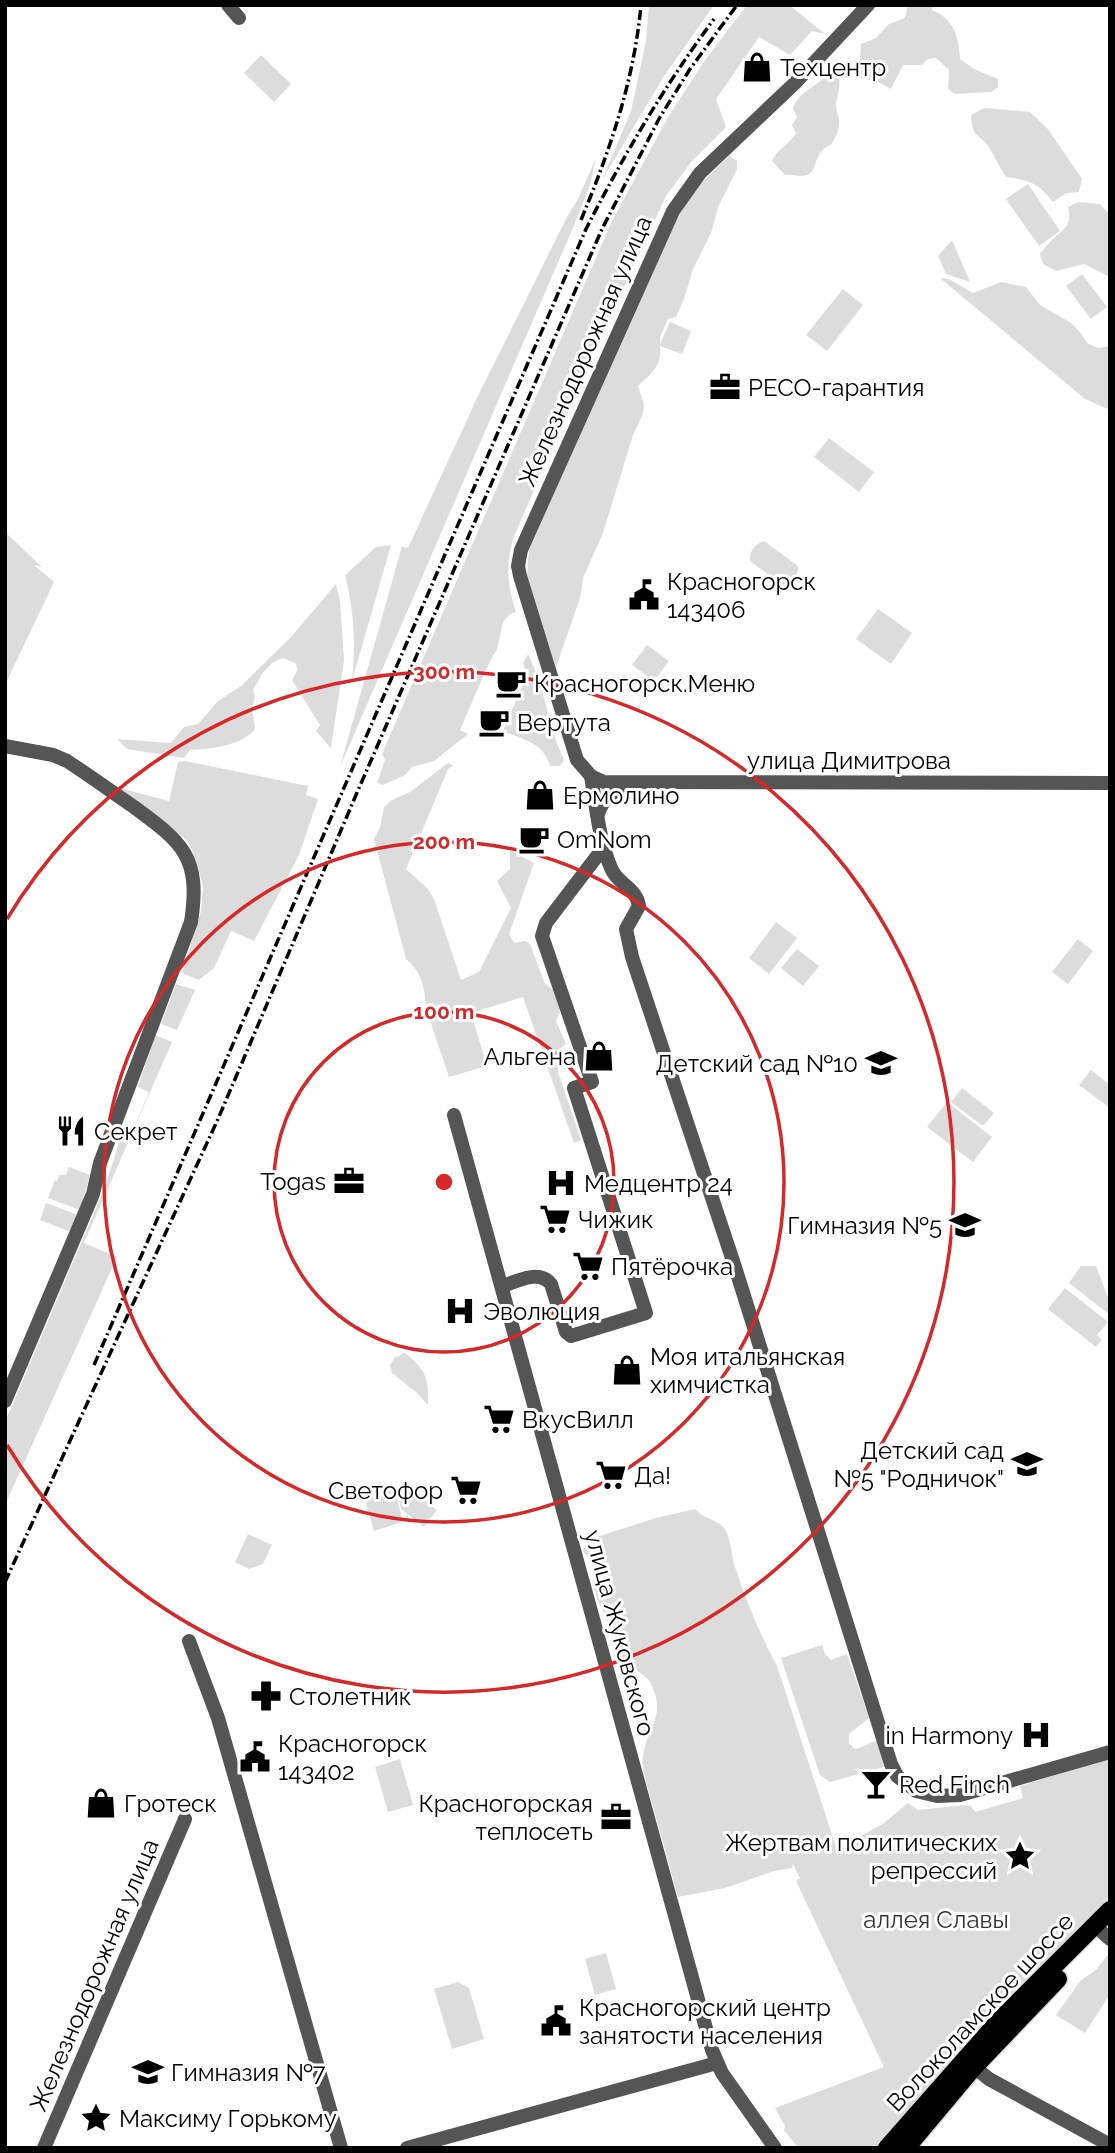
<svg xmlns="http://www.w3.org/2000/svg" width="1115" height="2153" viewBox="0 0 1115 2153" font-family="Raleway,sans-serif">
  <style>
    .green { fill: #dcdcdc }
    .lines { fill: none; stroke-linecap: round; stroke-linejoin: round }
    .major-casing { stroke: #dbdbdb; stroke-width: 21 }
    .minor { stroke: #555; stroke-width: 14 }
    .major { stroke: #000; stroke-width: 18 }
    .rail { stroke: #000; stroke-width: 3.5; stroke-dasharray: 10 3.5 2 3.5; stroke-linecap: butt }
    .ring { fill: none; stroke: #d62828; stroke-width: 3.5 }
    .labels { text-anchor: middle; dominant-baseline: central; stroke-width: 6; stroke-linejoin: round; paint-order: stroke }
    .poi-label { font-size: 24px; fill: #000; stroke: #fff; text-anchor: start }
    .street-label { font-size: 24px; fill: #000; stroke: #fff }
    .park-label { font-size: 24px; fill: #333; stroke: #fff }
    .centre { fill: #d62828; stroke: #fff; stroke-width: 3.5 }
    .ring-label { font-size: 21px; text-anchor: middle; font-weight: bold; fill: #d62828; stroke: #fff; stroke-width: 6; stroke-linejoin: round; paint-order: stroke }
  </style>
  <rect width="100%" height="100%" fill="#fff"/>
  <g class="green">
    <polygon points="649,5 714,5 664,76 602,180 631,111 646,41"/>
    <path d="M747,5h42l36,29 -13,-3 -22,24 -31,-18 -43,62 10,28 -34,34 -26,35 -67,145 -84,193c-10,27 -8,50 1,78l-6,2 -7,8 -6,27 -9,16 -28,65 8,4 -34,27 -22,6 -7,8 -22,10 -6,-2 8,-23 -3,-6 229,-531 56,-104 36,-56z"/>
    <path d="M908,5h25l-1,5c22,9 27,27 28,49l14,10 24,10v8l-7,5 -36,2 -7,-5 1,-19 -13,-12 -8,1 -7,6h-18l-12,24 -15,-8 -17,-3 2,-34 15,-6 13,-14 16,-6z"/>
    <polygon points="261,55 291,84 274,102 244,73"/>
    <path d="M831,70h5c6,11 3,21 0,32 -1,6 2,11 3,17 1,10 -3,18 -8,26 -21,7 -10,30 -29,31 -6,0 -11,-2 -17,-1l-13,-14c5,-12 17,-16 24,-28l-4,-8 5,-8 -4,-8c5,-19 28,-23 38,-39z"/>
    <path d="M984,108l46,4 18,17 34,50 -3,13 -12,1 -14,9c-15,-19 -23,-22 -47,-25 -6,-9 -11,-20 -17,-30 -10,-14 -17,-8 -18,-32z"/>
    <path d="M729,156l8,5v8l-18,36 -8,28 -18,36 -9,30 -8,18 -8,2 -8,18v7l10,-22 21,9 -9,23 -22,-8c2,21 -9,27 -22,40l6,18 -1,10 -10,21 -30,98 -20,45 -3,20 -24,69 -29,-90 2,-28 147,-329 23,-35z"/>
    <polygon points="596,158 590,185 575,223 340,767 402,546 408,548 477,398 567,217 578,199"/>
    <polygon points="1028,184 1060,231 1039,246 1006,199"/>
    <path d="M1078,202l22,2 10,11v62l-26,-13 -28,7 -13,-7 -3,-10c5,-6 10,-13 16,-18 12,-9 15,-13 12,-29z"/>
    <polygon points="952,240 970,282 946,274 938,256"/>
    <polygon points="1082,274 1107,307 1091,319 1066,286"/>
    <polygon points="940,278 949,279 973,293 1001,282 1026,287 1040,305 1071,323 1080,332 1087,343 1098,348 1110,346 1110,410 1085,399"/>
    <polygon points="843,289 863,305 827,351 806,335"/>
    <polygon points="829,438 874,472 859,492 814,457"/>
    <polygon points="5,532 42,567 34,565 54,582 5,685"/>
    <path d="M764,541l34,25c1,9 -6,18 -15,20l-33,-25c-1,-10 5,-17 14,-20z"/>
    <path d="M391,545l-39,136c4,-36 2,-71 -7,-106l31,-28z"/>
    <path d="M336,584l4,17 4,59 -13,88 -15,-17 4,-6 -28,-45 6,-11 -3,-6 -12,-5 -11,5 -10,11 -9,16 2,7 -3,12 3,20c-14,17 -44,20 -65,21l-6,8 -57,-9 -10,-10 54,4 13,-16 14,-3 20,-23 23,-15 50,-49z"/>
    <polygon points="878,609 912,633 891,664 856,639"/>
    <polygon points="647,645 669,661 654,681 632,665"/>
    <path d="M528,654c17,34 20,72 36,106l-4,6h-10c-7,-24 -27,-26 -47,-35l20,-47 6,-3 -6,-18z"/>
    <polygon points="185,761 308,786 306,795 318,799 299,855 254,941 231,931 214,968 199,980 182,973 201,911 203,888 198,866 190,845 182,836 112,786 169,801 178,762"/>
    <path d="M448,763l5,3 -5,3 -42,100 22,20 6,10 27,81 18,-8 32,-64 -14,-27 13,-12v-19l24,13 -25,71 5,9 11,-2 5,3 15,40 10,7 5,21 -4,9 10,23 -9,7 1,21 23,68 -7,3 -51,-146 -52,16 16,53 -38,11c-7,-23 -17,-46 -22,-69 -4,-22 -3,-33 -21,-49l-32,-120 6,-11 4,-21 8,-7 18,-8z"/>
    <polygon points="776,922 797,938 769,974 749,958"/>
    <polygon points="1078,939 1093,951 1068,984 1052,972"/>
    <polygon points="797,949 819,966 803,986 781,968"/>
    <polygon points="176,984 195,990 177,1030 161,1024"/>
    <polygon points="155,1035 172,1042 84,1243 117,1257 5,1505 5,1422 105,1187 124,1127 133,1130 149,1092 138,1087"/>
    <polygon points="1091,1070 1110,1085 1110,1108 1079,1085"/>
    <polygon points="962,1088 994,1113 983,1126 951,1102"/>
    <polygon points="947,1102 992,1137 973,1162 927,1127"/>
    <polygon points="69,1167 90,1175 80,1210 48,1198 55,1180 57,1181 59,1175 66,1175"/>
    <polygon points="46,1203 78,1215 71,1232 40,1220"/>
    <polygon points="1081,1266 1096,1266 1110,1303 1110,1315 1069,1283"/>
    <polygon points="1065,1288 1108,1322 1097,1335 1102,1340 1096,1347 1048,1309"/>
    <path d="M404,1352c22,18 25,25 24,53l-11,-12 -25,-20 -2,-8 5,-8h3z"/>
    <polygon points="406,1486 437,1510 424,1527 401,1509 398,1496"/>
    <polygon points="394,1487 403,1522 374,1531 364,1496"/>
    <path d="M695,1509c9,10 20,10 27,17 9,8 9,29 13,41 11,33 25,68 42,99l60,184 47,-27 24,-20 10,7 47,-5 6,1 4,6 48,-14 -3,-12 90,-28v138l-114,117 -119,135h-76l-5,-3 -12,-15 1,-4 -10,-18 109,-41 -88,-186 4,-3 -7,-14 -1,4 -18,3 -49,17 -47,9c-9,-32 -17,-63 -26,-94 -4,-15 -11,-32 -9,-47 4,-30 24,-39 8,-72 -6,-13 -24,-16 -35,-23 -4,-10 -3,-18 -5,-28 -2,-12 -10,-24 -14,-35 -7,-19 2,-30 -14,-47l4,-11 69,-22z"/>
    <polygon points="248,1534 272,1545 263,1564 249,1569 235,1562"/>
    <path d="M822,1645l3,9 6,6 16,-6 22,64 -20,16v9l6,6c9,-1 13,-7 23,-8l6,26 -54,15 -10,-7 -39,-117z"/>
    <polygon points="400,1759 413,1805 388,1812 375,1767"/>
    <polygon points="1110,1952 1110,1994 1085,2033 1056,2015 1081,1980 1096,1970"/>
    <polygon points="606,1953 616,1989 595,1995 585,1959"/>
    <polygon points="458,1982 469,1988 484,2039 452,2049 434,1989"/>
  </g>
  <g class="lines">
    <g class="major-casing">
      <g id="major">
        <polyline points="887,2148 998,2022 1110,1910"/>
        <polyline points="906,2148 974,2067 1058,1979"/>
      </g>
    </g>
    <g class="minor">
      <polyline points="228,5 239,18"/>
      <polyline points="868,5 795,83 700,173 673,211 521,550 518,566 520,576 577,760 591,776 604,782 1110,783"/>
      <path d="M5,746l48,9 14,6c23,15 45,31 67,46 49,36 67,50 57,115l-91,241 -7,31 -88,207"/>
      <path d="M591,776c5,30 8,64 20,92 6,16 25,19 28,38l-13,23 6,28 103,310 156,497 6,12 19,15 21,5 23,-1 150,-43"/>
      <path d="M598,814c4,-14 17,-24 30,-30"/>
      <polyline points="454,1115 712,2050 722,2073 775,2148"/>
      <path d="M503,1286c15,-5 36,-17 48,-2l15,48 5,4 75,-23 -72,-225 18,-6 -50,-146 4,-13 58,-76"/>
      <polyline points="189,1641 218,1718 341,2148"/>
      <polyline points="1103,1933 1110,1939"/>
      <polyline points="974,2067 989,2079 1110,2145"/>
      <polyline points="44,2148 185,1819"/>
      <polyline points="407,2148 717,2063"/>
    </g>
    <use href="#major" class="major"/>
    <g class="rail">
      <path d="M581,220c29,-70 53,-139 60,-215"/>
      <path d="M94,1365l492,-1136c39,-76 77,-141 128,-210"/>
      <polyline points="5,1582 218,1119 356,795 602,229 660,117 690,69 737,5"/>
    </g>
  </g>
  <g class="ring">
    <circle cx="444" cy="1182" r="170"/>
    <circle cx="444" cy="1182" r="340"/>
    <path d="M7 919A510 510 0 1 1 7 1445"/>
  </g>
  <defs>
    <g id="shop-bare" transform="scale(2.415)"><path d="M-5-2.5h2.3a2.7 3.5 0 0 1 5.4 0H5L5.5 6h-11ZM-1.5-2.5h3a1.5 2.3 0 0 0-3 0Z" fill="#000" stroke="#fff" stroke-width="2.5" paint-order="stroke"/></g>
    <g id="office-bare" transform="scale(2.415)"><path d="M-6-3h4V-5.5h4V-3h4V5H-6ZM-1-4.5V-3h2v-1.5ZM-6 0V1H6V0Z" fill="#000" stroke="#fff" stroke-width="2.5" paint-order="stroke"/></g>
    <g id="civic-bare" transform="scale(2.415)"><path d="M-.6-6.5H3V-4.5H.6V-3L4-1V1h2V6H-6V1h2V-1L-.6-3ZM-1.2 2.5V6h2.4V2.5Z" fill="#000" stroke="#fff" stroke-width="2.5" paint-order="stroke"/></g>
    <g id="cafe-bare" transform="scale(2.415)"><path d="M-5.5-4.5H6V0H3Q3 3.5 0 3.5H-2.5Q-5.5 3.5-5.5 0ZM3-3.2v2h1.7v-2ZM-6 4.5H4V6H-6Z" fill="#000" stroke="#fff" stroke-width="2.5" paint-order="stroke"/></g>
    <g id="school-bare" transform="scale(2.415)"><path d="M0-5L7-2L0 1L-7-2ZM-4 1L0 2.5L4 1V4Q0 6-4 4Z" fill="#000" stroke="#fff" stroke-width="2.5" paint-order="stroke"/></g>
    <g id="restaurant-bare" transform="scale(2.415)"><path d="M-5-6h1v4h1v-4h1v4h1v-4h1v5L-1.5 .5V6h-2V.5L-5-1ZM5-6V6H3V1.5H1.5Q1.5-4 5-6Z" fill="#000" stroke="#fff" stroke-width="2.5" paint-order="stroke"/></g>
    <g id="hospital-bare" transform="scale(2.415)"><path d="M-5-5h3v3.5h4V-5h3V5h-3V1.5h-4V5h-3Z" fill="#000" stroke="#fff" stroke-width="2.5" paint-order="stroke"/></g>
    <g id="supermarket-bare" transform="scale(2.415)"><path d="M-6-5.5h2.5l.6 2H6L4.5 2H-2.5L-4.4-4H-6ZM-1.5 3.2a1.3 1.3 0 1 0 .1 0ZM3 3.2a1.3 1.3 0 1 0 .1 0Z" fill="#000" stroke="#fff" stroke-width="2.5" paint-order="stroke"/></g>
    <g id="pharmacy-bare" transform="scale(2.415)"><path d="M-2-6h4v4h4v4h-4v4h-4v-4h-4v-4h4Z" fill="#000" stroke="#fff" stroke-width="2.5" paint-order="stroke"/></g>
    <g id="bar-bare" transform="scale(2.415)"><path d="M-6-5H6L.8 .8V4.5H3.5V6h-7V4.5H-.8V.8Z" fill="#000" stroke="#fff" stroke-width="2.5" paint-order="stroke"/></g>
    <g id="sight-bare" transform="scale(2.415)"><path d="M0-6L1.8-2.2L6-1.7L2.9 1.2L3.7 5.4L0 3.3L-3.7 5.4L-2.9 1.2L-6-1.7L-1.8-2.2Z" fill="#000" stroke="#fff" stroke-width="2.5" paint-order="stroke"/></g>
  </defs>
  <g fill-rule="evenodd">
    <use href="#shop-bare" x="757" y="67"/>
    <use href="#office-bare" x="725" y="387"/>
    <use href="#civic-bare" x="644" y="595"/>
    <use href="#cafe-bare" x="511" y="683"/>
    <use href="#cafe-bare" x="494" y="722"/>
    <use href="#shop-bare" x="540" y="795"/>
    <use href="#cafe-bare" x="534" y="839"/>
    <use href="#shop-bare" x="599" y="1056"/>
    <use href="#school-bare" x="881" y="1063"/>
    <use href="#restaurant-bare" x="71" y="1131"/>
    <use href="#office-bare" x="349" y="1181"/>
    <use href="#hospital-bare" x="561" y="1183"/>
    <use href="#supermarket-bare" x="555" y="1219"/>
    <use href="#school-bare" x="965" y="1225"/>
    <use href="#supermarket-bare" x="588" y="1266"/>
    <use href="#hospital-bare" x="460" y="1311"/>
    <use href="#shop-bare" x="627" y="1370"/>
    <use href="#supermarket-bare" x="499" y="1419"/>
    <use href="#school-bare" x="1027" y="1464"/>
    <use href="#supermarket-bare" x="611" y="1475"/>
    <use href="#supermarket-bare" x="466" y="1490"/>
    <use href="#pharmacy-bare" x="266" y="1696"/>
    <use href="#hospital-bare" x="1036" y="1735"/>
    <use href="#civic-bare" x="255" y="1757"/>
    <use href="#bar-bare" x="876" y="1784"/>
    <use href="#shop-bare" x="101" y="1803"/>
    <use href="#office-bare" x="616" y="1817"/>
    <use href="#sight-bare" x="1020" y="1856"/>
    <use href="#civic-bare" x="556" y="2021"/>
    <use href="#school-bare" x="148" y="2072"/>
    <use href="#sight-bare" x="96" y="2118"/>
  </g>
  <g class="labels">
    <g class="poi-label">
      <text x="780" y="67">Техцентр</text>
      <text x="748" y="387">РЕСО-гарантия</text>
      <text x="667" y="581">Красногорск<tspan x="667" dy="28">143406</tspan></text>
      <text x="534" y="683">Красногорск.Меню</text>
      <text x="517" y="722">Вертута</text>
      <text x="563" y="795">Ермолино</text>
      <text x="557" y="839">OmNom</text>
      <text x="576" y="1056" text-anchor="end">Альгена</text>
      <text x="858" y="1063" text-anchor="end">Детский сад №10</text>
      <text x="94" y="1131">Секрет</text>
      <text x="326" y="1181" text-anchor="end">Togas</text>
      <text x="584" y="1183">Медцентр 24</text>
      <text x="578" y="1219">Чижик</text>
      <text x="942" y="1225" text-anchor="end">Гимназия №5</text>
      <text x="611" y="1266">Пятёрочка</text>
      <text x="483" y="1311">Эволюция</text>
      <text x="650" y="1356">Моя итальянская<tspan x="650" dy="28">химчистка</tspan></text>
      <text x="522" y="1419">ВкусВилл</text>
      <text x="1004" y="1450" text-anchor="end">Детский сад<tspan x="1004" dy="28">№5 "Родничок"</tspan></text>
      <text x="634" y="1475">Да!</text>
      <text x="443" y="1490" text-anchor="end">Светофор</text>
      <text x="289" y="1696">Столетник</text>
      <text x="1013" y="1735" text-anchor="end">in Harmony</text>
      <text x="278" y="1743">Красногорск<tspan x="278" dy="28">143402</tspan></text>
      <text x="899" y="1784">Red Finch</text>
      <text x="124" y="1803">Гротеск</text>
      <text x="593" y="1803" text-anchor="end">Красногорская<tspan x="593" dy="28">теплосеть</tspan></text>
      <text x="997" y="1842" text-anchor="end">Жертвам политических<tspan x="997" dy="28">репрессий</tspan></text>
      <text x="579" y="2007">Красногорский центр<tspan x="579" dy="28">занятости населения</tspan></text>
      <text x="171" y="2072">Гимназия №7</text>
      <text x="119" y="2118">Максиму Горькому</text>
    </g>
    <g class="street-label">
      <text transform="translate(585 351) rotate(-66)">Железнодорожная улица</text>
      <text x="849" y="760">улица Димитрова</text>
      <text transform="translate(620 1633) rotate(75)">улица Жуковского</text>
      <text transform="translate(94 1975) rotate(-67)">Железнодорожная улица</text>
      <text transform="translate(980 2012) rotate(-47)">Волоколамское шоссе</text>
    </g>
    <g class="park-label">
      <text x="936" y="1919">аллея Славы</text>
    </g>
  </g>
  <circle cx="444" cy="1182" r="10" class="centre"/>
  <g class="ring-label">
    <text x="444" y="679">300 m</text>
    <text x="444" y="849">200 m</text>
    <text x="444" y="1019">100 m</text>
  </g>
  <rect width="1115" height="2153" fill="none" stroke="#000000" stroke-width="14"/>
</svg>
